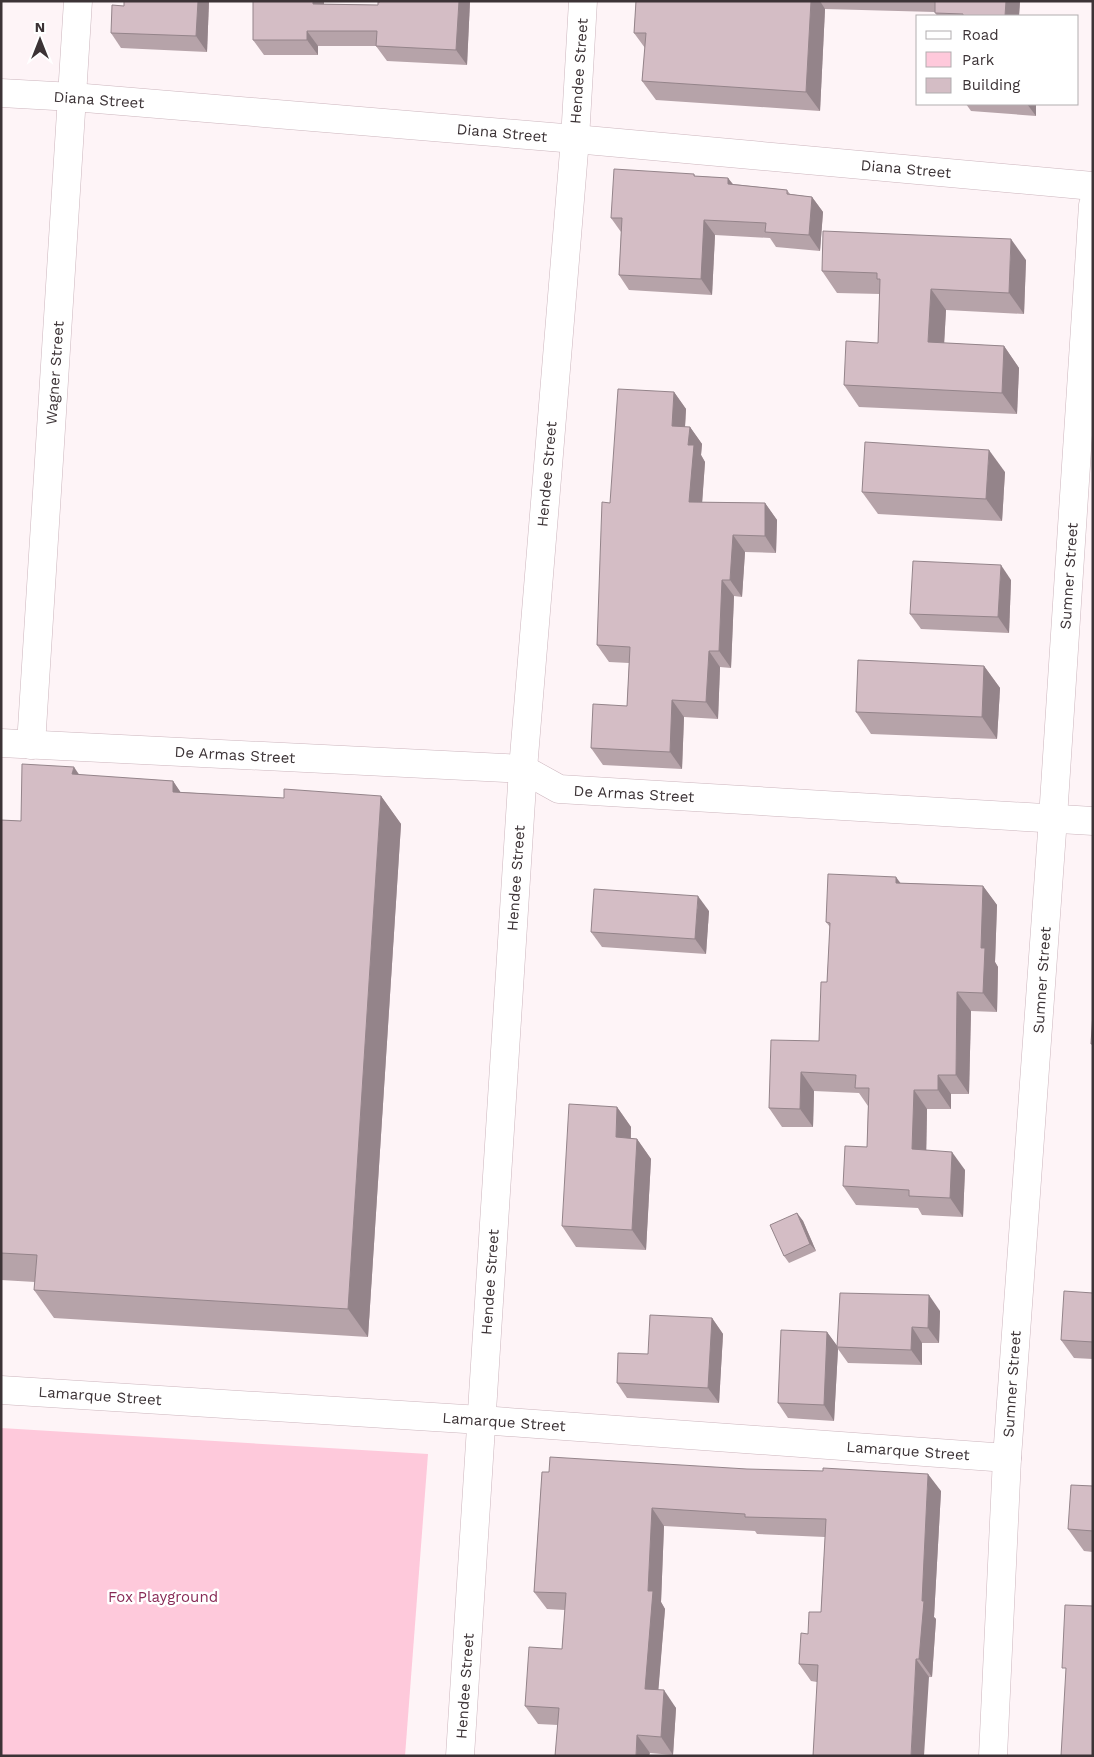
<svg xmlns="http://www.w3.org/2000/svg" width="1094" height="1757" viewBox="0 0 1094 1757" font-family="'Work Sans',sans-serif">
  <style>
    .green { fill: #fec9db }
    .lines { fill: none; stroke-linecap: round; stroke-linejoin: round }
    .minor-casing { stroke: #ccb5bd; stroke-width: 29 }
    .minor { stroke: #fff; stroke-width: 28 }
    .wall { fill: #b6a3a9 }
    .shaded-wall { fill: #94848a }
    .building { fill: #d4bdc5; stroke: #94848a }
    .labels { text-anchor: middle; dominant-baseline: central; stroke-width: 5; stroke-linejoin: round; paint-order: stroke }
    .street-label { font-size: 15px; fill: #3c3336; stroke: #fff }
    .park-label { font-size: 15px; fill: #882a56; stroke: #fff }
  </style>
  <rect width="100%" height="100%" fill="#fef4f7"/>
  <polygon class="green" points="1,1428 428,1454 405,1756 1,1756"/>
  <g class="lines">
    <g class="minor-casing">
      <g id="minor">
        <polyline points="1,93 73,97 575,139 1093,186"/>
        <polyline points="1,743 523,769 559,789 1093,821"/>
        <polyline points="31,745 78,1"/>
        <polyline points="1,1390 481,1420 1007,1458"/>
        <polyline points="460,1756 523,769 575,139 583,1"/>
        <polyline points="993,1756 1007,1458 1053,818 1093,205"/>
      </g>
    </g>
    <use href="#minor" class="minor"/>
  </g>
  <g class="wall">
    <polygon points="209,1 207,52 121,48 111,33 124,6"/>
    <polygon points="324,1 324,4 378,5 470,1 467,65 387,61 376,46 318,46 318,55 264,55 253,40"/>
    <polygon points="636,1 1020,1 1019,16 937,16 935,12 825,9 820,111 656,100 642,81 645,48 634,33"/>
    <polygon points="966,104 1036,104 1036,116 971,111"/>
    <polygon points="694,174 695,176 728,178 733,184 787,190 790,194 812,197 823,212 820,251 776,247 770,238 715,235 712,295 629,290 619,275 621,232 611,218"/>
    <polygon points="1026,260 1024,314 946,310 944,343 1004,346 1019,368 1017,414 859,407 844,385 878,343 880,294 837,293 822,271"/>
    <polygon points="674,392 686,409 685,427 690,427 702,444 701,455 705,462 702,502 765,503 777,520 776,553 745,552 742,597 734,596 731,668 720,667 718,719 684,717 682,769 603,765 591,748 627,706 629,663 609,662 597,645 610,503"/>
    <polygon points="1005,472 1002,521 878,514 862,492"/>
    <polygon points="1011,580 1009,633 921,629 910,614"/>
    <polygon points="984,666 1000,688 997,739 871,734 856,712"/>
    <polygon points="79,775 173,781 180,792 284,798 381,796 401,824 368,1337 54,1318 34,1290 35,1282 1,1280 1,820 21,821"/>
    <polygon points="901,883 983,886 997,905 995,962 998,967 997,1012 971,1011 969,1094 951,1094 951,1109 927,1109 926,1150 965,1170 963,1217 922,1215 918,1208 856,1205 843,1186 867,1147 868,1106 859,1093 814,1091 813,1127 782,1127 769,1108 819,1041 827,982 830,927 826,922"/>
    <polygon points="709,911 706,954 602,947 591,932"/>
    <polygon points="617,1107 631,1127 631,1138 637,1139 651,1159 646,1250 576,1247 562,1226"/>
    <polygon points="797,1213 803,1221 816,1251 789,1263 784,1256"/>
    <polygon points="1093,1293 1093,1359 1074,1358 1061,1340"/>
    <polygon points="940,1311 939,1343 922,1343 922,1365 848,1363 838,1349 834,1421 788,1418 778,1403 827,1332 837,1346"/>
    <polygon points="712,1318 723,1334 719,1403 627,1398 617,1383 648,1354"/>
    <polygon points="542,1472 941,1491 934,1617 936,1619 932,1677 817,1682 811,1681 799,1664 808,1634 821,1612 825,1537 757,1534 755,1531 664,1526 661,1602 665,1609 658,1690 676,1708 673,1755 650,1753 558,1725 538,1724 525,1706 562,1649 565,1610 547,1609 534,1592"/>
    <polygon points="1093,1486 1093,1552 1084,1551 1068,1529"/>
  </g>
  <g class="shaded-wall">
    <polygon points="198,1 209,1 207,52 196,36"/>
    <polygon points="313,1 324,1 324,19 313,4"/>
    <polygon points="459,1 470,1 467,65 456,50"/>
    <polygon points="811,1 820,1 825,9 820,111 806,92"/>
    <polygon points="1006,1 1020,1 1019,16 1005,16"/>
    <polygon points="307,31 318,46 318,55 307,40"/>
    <polygon points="1027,104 1036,104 1036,116"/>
    <polygon points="728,178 739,193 728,184"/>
    <polygon points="812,197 823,212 820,251 809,235"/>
    <polygon points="704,220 715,235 712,295 701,279"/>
    <polygon points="1011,239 1026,260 1024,314 1009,293"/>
    <polygon points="931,289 946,310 943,364 928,342"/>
    <polygon points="1004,346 1019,368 1017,414 1002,393"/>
    <polygon points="674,392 686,409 684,443 672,426"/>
    <polygon points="690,427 702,444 701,455 705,462 701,519 689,502 688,445"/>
    <polygon points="989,450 1005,472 1002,521 986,499"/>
    <polygon points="765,503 777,520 776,553 765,536"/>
    <polygon points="733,535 745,552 742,597 730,580"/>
    <polygon points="1001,565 1011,580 1009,633 998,617"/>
    <polygon points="722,580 734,596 731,668 719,651"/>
    <polygon points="709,651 720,667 718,719 706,702"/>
    <polygon points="984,666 1000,688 997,739 982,717"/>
    <polygon points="672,700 684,717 682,769 670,752"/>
    <polygon points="74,767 93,795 72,774"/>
    <polygon points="173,781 192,809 173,792"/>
    <polygon points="381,796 401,824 368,1337 348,1309"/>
    <polygon points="896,877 910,896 896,883"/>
    <polygon points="983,886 997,905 995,962 998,967 997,1012 983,993 981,948"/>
    <polygon points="698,896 709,911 706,954 695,939"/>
    <polygon points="957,992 971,1011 969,1094 956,1075"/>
    <polygon points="801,1072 814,1091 813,1127 800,1109"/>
    <polygon points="938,1075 951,1094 951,1109 938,1090"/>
    <polygon points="914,1090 927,1109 926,1168 912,1149"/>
    <polygon points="617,1107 631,1127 630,1158 616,1137"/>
    <polygon points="637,1139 651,1159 646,1250 632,1230"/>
    <polygon points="952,1152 965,1170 963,1217 950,1198"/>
    <polygon points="797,1213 803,1221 816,1251 810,1244"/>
    <polygon points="929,1295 940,1311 939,1343 928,1328"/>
    <polygon points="712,1318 723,1334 719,1403 708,1388"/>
    <polygon points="912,1327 922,1343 922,1365 911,1350"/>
    <polygon points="827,1332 838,1347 837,1347 838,1349 834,1421 824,1405"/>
    <polygon points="928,1474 941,1491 934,1617 936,1619 932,1677 919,1659"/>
    <polygon points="652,1508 664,1526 661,1602 665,1609 657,1707 645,1689 648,1591"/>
    <polygon points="916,1659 929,1677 924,1756 911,1756"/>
    <polygon points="664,1690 676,1708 673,1755 661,1737"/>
    <polygon points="637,1735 650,1753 649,1756 636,1756"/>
  </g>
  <g class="building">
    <polygon points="124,1 198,1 196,36 111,33 112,5 124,6"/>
    <polygon points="253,1 313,1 313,4 378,5 378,2 380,2 380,1 459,1 456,50 376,46 377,31 307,31 307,40 253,40"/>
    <polygon points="636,1 811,1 806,92 642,81 646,33 634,33"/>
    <polygon points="935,1 1006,1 1005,16 963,16 963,14 935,13"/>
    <polygon points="614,169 694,174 694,176 728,178 728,184 787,190 787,194 812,197 809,235 765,232 766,223 704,220 701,279 619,275 622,218 611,218"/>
    <polygon points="823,231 1011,239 1009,293 931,289 928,342 1004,346 1002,393 844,385 846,341 878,343 880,279 877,279 877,273 822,271"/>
    <polygon points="618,389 674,392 672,426 690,427 688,445 694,445 689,502 765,503 765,536 733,535 730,580 722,580 719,651 709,651 706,702 672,700 670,752 591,748 593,704 627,706 630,647 597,645 602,502 610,503"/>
    <polygon points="865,442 989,450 986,499 862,492"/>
    <polygon points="913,561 1001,565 998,617 910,614"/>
    <polygon points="858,660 984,666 982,717 856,712"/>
    <polygon points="22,764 74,767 72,774 173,781 173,792 284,798 284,789 381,796 348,1309 34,1290 37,1255 1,1253 1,820 21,821"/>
    <polygon points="828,874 896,877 896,883 983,886 981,948 985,948 983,993 957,992 956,1075 938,1075 938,1090 914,1090 912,1149 952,1152 950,1198 909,1196 909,1190 843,1186 845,1146 867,1147 869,1088 855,1088 856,1075 801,1072 800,1109 769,1108 771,1040 819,1041 821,982 827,982 830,923 826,922"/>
    <polygon points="594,889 698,896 695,939 591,932"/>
    <polygon points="1093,1012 1093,1044 1091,1044"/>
    <polygon points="569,1104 617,1107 616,1137 637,1139 632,1230 562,1226"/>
    <polygon points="797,1213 810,1244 784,1256 770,1225"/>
    <polygon points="1064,1291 1093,1293 1093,1342 1061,1340"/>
    <polygon points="840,1293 929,1295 928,1328 912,1327 911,1350 837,1347"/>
    <polygon points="650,1315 712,1318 708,1388 617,1383 618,1353 648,1354"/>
    <polygon points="781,1330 827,1332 824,1405 778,1403"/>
    <polygon points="550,1457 747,1469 823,1471 823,1468 928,1474 922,1601 924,1601 919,1659 916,1659 911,1756 813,1756 818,1665 799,1664 801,1633 808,1634 809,1612 821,1612 826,1519 745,1517 745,1514 652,1508 648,1591 653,1591 645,1689 664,1690 661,1737 637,1735 636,1756 555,1756 559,1708 525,1706 529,1647 562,1649 566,1593 534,1592 542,1472 549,1472"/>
    <polygon points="1071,1485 1093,1486 1093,1531 1068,1529"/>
    <polygon points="1065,1605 1093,1606 1093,1756 1061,1756 1066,1668 1062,1668"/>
  </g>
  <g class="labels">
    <g class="street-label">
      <text transform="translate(579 71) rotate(-86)">Hendee Street</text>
      <text transform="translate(99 100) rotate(4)">Diana Street</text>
      <text transform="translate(502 133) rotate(5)">Diana Street</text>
      <text transform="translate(906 169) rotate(5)">Diana Street</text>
      <text transform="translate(55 373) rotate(-86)">Wagner Street</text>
      <text transform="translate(547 474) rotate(-85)">Hendee Street</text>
      <text transform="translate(1069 576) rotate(-86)">Sumner Street</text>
      <text transform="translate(235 755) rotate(3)">De Armas Street</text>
      <text transform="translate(634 794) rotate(3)">De Armas Street</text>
      <text transform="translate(516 878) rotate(-86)">Hendee Street</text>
      <text transform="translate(1042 980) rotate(-86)">Sumner Street</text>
      <text transform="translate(490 1282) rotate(-86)">Hendee Street</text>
      <text transform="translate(1012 1384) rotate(-86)">Sumner Street</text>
      <text transform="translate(100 1396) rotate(4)">Lamarque Street</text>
      <text transform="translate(504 1422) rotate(4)">Lamarque Street</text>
      <text transform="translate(908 1451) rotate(4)">Lamarque Street</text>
      <text transform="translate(465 1686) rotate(-86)">Hendee Street</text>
    </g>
    <g class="park-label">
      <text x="163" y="1597">Fox Playground</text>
    </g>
  </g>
  <rect width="1094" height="1757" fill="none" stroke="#3c3336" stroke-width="5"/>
  <rect x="916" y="15" width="162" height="90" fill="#ffffff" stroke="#b1adaf"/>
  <rect x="926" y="31" width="25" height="8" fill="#ffffff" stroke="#b1adaf"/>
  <text x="962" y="40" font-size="15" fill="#3c3336">Road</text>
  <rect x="926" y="52" width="25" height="15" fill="#fec9db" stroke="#b1adaf"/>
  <text x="962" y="65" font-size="15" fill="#3c3336">Park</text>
  <rect x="926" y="78" width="25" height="15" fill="#d4bdc5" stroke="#b1adaf"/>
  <text x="962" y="90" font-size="15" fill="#3c3336">Building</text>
  <g transform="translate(40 40)" stroke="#ffffff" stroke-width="4" paint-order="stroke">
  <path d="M0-4L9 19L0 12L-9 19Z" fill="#3c3336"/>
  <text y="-8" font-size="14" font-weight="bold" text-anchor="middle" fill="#3c3336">N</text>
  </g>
</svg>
